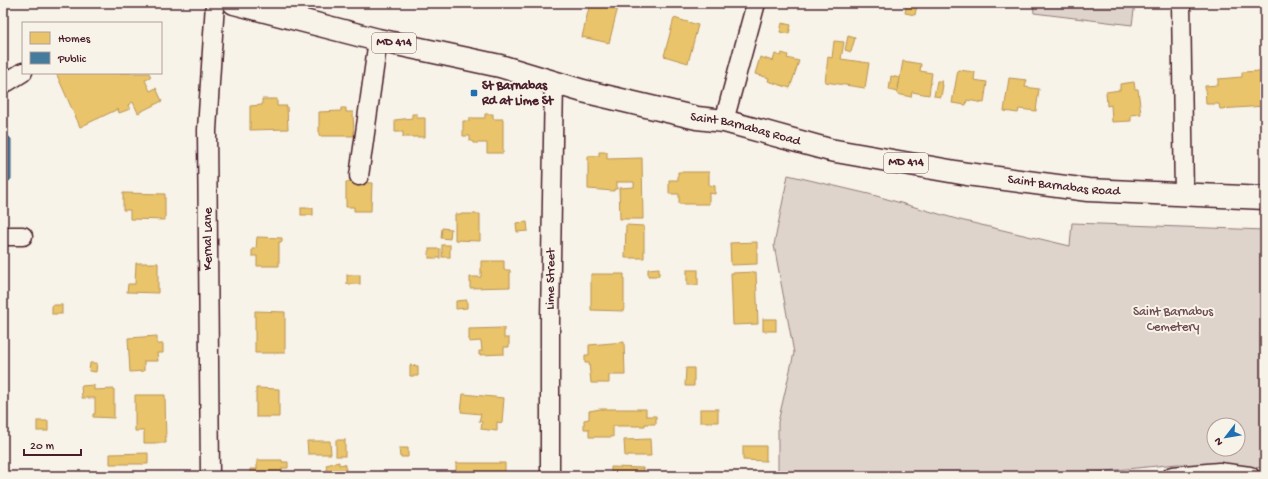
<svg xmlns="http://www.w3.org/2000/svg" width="1268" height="479" viewBox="0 0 1268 479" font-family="'Gochi Hand',sans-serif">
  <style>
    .green { fill: #ded4cc; stroke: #947a7c; fill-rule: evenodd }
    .homes { fill: #e9c46a; stroke: #b99257 }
    .public { fill: #457b9d; stroke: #465f7b }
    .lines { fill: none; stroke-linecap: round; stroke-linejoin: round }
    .minor-casing { stroke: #4a1f2b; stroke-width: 21 }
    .major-casing { stroke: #4a1f2b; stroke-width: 25 }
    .minor { stroke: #f7f3e8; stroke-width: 18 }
    .major { stroke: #f7f3e8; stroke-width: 22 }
    .poi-dot { fill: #1f6fb2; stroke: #f7f3e8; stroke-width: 1.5 }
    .labels { text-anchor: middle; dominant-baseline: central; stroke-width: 4; stroke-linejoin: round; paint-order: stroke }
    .shield { fill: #f7f3e8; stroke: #7e5f64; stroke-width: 1 }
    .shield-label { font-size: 12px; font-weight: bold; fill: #4a1f2b }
    .poi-label { font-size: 13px; font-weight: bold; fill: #4a1f2b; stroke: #f7f3e8; text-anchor: start }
    .street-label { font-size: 13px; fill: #4a1f2b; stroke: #f7f3e8 }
    .park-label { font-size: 13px; fill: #6f4c53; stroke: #f7f3e8 }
  </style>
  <rect width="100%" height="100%" fill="#f7f3e8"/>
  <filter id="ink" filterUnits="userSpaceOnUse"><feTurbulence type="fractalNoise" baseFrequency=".025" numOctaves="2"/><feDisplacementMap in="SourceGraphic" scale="8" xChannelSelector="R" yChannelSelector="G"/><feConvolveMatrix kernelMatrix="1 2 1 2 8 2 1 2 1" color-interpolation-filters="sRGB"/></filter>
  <g filter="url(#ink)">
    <g class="green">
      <polygon points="1033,3 1135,3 1132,25 1034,13"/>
      <path d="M788,175l85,20 87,25 110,26 2,-23 193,7v238l-88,-4 -121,12h-278v-54l16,-69 -20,-108zM1214,425h24v24h-24z"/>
    </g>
    <g class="homes">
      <polygon points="590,3 619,3 609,43 582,37"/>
      <polygon points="907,3 917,5 915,15 905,13"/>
      <polygon points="674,18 698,25 688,63 664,56"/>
      <polygon points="782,23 791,25 789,34 780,32"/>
      <polygon points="848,36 855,38 851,52 845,50"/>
      <polygon points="834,41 844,42 841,59 869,63 865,88 825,82 828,57 832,58"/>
      <polygon points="782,53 788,55 787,58 799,61 790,88 768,81 769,78 755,74 760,57 773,61 775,54 781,56"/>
      <polygon points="903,61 921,64 920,71 932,73 929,95 912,92 911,97 897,94"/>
      <polygon points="958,70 975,72 974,80 987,82 984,103 967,100 966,105 952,103"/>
      <polygon points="1262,71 1265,106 1220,109 1219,104 1206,104 1205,86 1218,85 1218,79 1242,77 1242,72"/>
      <polygon points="56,73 149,73 151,77 145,80 150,91 156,88 162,101 138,113 133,102 128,105 130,109 119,113 118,109 80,127"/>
      <polygon points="891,76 900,78 897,92 889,90"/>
      <polygon points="1009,78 1027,80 1025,87 1039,89 1036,111 1019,109 1018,113 1004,111"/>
      <polygon points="937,81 942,81 941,85 943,85 941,97 934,96"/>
      <polygon points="1134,82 1135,89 1138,89 1141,114 1131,115 1131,121 1112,122 1111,105 1107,106 1106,92 1120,90 1120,84"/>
      <polygon points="262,99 277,99 277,106 287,106 288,129 250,130 250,106 262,105"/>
      <polygon points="341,108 346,108 346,112 353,112 354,136 319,136 319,112 341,111"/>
      <polygon points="412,114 417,114 417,118 425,118 425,137 403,137 403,132 395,132 395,120 412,118"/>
      <polygon points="485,114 493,114 493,119 503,119 503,153 487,153 487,143 473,143 472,141 470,141 470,136 463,136 463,121 470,121 469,118 485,118"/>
      <polygon points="599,152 607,152 607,159 642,158 643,219 620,219 619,188 634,187 634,182 617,182 617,189 614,189 614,191 588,189 588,156 599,156"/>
      <polygon points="678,172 709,172 709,185 715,186 715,194 709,193 709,204 679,204 679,194 669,194 669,180 678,180"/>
      <polygon points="346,182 372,183 371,211 354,211 354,207 346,207"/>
      <polygon points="123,193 165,194 165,220 130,219 130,210 123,210"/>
      <rect x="301" y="208" width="12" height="7"/>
      <polygon points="455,214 480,214 480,241 455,240"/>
      <polygon points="527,222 528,231 517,232 516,223"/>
      <polygon points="626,225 644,226 644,258 625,258"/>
      <polygon points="442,228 451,229 450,239 441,238"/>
      <polygon points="257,237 282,238 282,242 279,242 279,266 257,266 257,256 252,256 252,249 256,249"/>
      <polygon points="757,242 757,264 731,265 730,243"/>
      <rect x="442" y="245" width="8" height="12"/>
      <rect x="429" y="249" width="11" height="9"/>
      <polygon points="481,261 504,261 504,270 510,270 510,287 470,288 470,277 481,277"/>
      <polygon points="136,263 158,263 158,293 127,292 128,284 135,284"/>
      <polygon points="659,268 659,276 648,276 648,269"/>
      <rect x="687" y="270" width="11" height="15"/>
      <polygon points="756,272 758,324 733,325 731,273"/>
      <polygon points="591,274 624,274 624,311 591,310"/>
      <rect x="347" y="275" width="13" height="9"/>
      <polygon points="467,300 467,308 456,309 456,301"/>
      <rect x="52" y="305" width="10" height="9"/>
      <polygon points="255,311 285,312 285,353 255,353"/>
      <rect x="763" y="319" width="13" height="12"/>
      <polygon points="504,328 504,338 509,338 509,347 504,347 504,354 479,355 479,351 482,351 481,341 469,342 469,329"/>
      <polygon points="157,336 157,344 163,344 163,353 157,353 158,361 144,361 144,371 130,372 128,338"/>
      <polygon points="624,342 625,375 609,375 609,383 591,383 589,363 585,363 585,355 589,355 589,345"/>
      <polygon points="90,363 97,363 96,372 89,371"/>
      <polygon points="410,365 418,366 418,376 410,376"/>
      <polygon points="686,368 694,368 694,386 685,386"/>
      <polygon points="94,385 94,390 114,389 114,418 93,417 93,414 95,414 95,398 82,398 81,386"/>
      <polygon points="256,388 279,389 279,417 256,417"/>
      <polygon points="463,394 504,398 502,423 497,422 497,431 481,429 482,422 479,421 481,414 461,412"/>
      <polygon points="135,395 165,395 166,443 144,443 144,431 135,431"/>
      <polygon points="600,409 646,409 646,416 656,416 656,424 645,424 645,426 613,426 613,437 589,437 589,429 584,429 584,420 589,419 589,411"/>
      <rect x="700" y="409" width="18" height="13"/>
      <rect x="37" y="421" width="11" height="10"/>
      <polygon points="650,439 651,456 625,456 624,440"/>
      <rect x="336" y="440" width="9" height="16"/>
      <polygon points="307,441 330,441 331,454 308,454"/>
      <polygon points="743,446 766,446 766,461 743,460"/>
      <polygon points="399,448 408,448 408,457 400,457"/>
      <polygon points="148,453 148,464 110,464 110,454"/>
      <polygon points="257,460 282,460 282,462 288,462 288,468 282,468 282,476 250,476 250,469 257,469"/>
      <polygon points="339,462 339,465 345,464 346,470 340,471 341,476 328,476 326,465"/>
      <polygon points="456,463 505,463 505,473 510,473 510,476 456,476"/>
      <polygon points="611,467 643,468 643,476 590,476 611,475"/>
      <polygon points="162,473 162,476 138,476 138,475"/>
    </g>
    <polygon class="public" points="3,131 11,139 11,179 3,187"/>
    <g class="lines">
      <g class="minor-casing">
        <g id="minor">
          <polyline points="1181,3 1184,195"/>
          <polyline points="3,82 7,82 23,72"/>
          <polyline points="724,121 756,3"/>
          <polyline points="359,176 378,40"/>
          <polyline points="3,236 23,236"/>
          <polyline points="210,476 207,130 215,3"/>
          <path id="s1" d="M550,476v-155l4,-240"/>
          <polyline points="1172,476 1219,472 1250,476"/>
        </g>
      </g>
      <g class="major-casing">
        <g id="major">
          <path id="s2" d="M234,3l144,37 122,26 83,25 114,27 27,3 106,29 137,24 121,16 177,8"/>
        </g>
      </g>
      <use href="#minor" class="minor"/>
      <use href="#major" class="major"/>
    </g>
  </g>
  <rect class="poi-dot" x="470" y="89" width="8" height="8" rx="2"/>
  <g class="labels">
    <g class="shield">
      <rect x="372" y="33" width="44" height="20" rx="3"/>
      <rect x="884" y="153" width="44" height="20" rx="3"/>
    </g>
    <g class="shield-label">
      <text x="394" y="43">MD 414</text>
      <text x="906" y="163">MD 414</text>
    </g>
    <g class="poi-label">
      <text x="482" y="86">St Barnabas<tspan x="482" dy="15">Rd at Lime St</tspan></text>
    </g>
    <g class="street-label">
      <text stroke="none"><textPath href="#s2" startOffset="527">Saint Barnabas Road</textPath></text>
      <text stroke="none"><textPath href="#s2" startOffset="851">Saint Barnabas Road</textPath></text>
      <text transform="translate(208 239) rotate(-90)">Kernal Lane</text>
      <text stroke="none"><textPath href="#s1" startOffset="197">Lime Street</textPath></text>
    </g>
    <g class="park-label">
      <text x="1173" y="312">Saint Barnabus<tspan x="1173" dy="15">Cemetery</tspan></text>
    </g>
  </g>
  <rect width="1268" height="479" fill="none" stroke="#f7f3e8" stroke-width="16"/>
  <rect x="8" y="8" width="1252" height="463" fill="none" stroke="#4a1f2b" stroke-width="1.5" filter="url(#ink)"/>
  <rect x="22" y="22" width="140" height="52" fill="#f7f3e8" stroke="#b29e9c"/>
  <rect x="30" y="32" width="20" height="12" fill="#e9c46a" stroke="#b29e9c"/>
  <text x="58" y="42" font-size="12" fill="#4a1f2b">Homes</text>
  <rect x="30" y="52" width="20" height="12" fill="#457b9d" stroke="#b29e9c"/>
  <text x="58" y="62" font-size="12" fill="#4a1f2b">Public</text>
  <g transform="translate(1226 437) rotate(239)"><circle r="19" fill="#f7f3e8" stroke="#b29e9c"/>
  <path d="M0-3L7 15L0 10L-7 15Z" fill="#1f6fb2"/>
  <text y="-6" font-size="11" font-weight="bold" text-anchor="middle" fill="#4a1f2b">N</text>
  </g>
  <path d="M24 449v6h57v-6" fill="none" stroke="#4a1f2b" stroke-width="2"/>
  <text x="30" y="449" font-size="12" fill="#4a1f2b" stroke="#f7f3e8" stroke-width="3" paint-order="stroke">20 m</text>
</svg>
